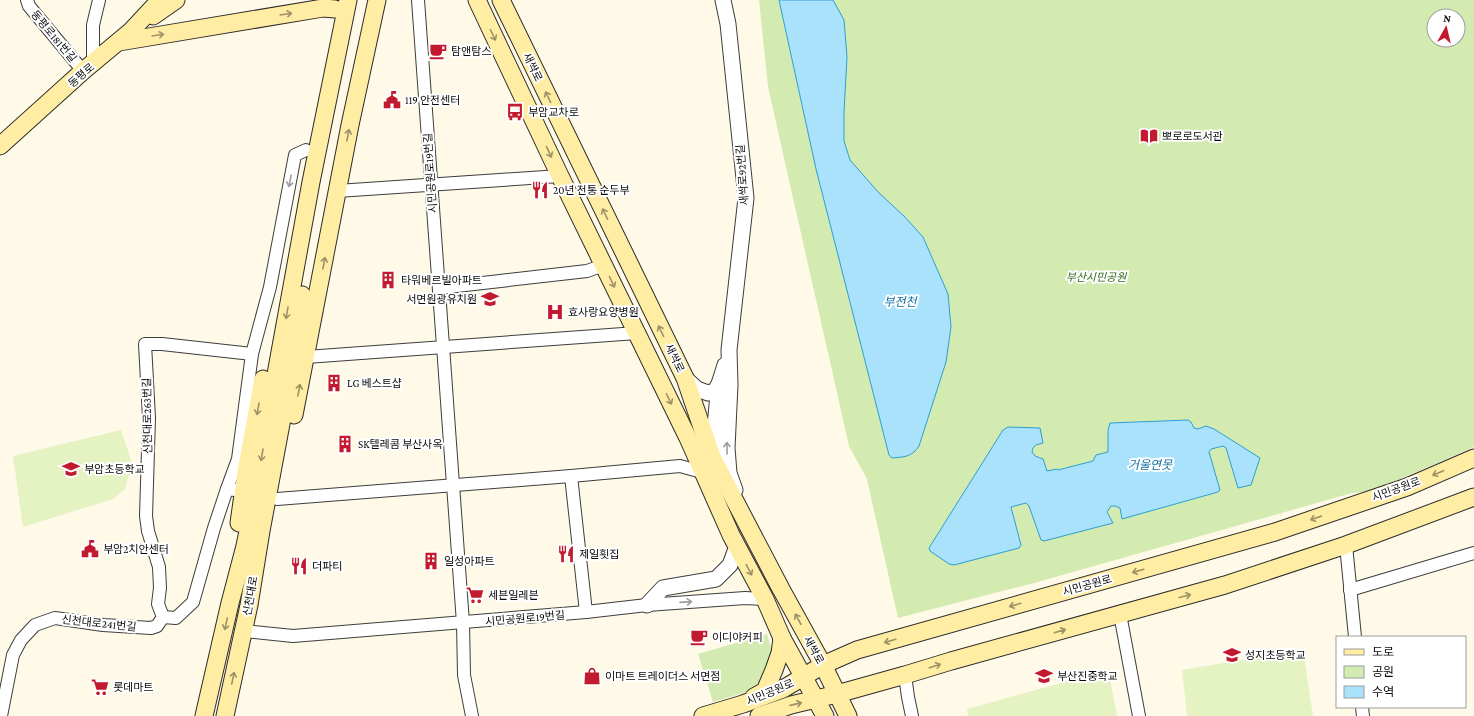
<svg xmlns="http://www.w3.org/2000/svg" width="1474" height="716" viewBox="0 0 1474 716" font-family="'Crimson Pro','Noto Sans KR',serif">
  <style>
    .green { fill: #d3ebb0; fill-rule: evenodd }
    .pitch { fill: #e5f2c2 }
    .water { fill: #a9e2fa; stroke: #2b9fd5 }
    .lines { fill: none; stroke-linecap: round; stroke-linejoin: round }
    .minor-casing { stroke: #3d3d3d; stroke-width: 14 }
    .tertiary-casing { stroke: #3d3d3d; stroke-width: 17 }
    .secondary-casing { stroke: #2c2c2c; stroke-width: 19 }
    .minor { stroke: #fff; stroke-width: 12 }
    .tertiary { stroke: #fff; stroke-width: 15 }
    .secondary { stroke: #ffeda3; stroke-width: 17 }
    .oneway { stroke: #9d9266 }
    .oneway2 { stroke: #9d9d9d }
    .labels { text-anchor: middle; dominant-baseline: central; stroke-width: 4; stroke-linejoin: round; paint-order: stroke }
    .street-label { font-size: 11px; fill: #0a0a0a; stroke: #fff }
    .poi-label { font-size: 11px; fill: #0a0a0a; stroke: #fff; text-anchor: start }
    .park-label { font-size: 11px; font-style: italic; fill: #2e6518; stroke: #fff }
    .water-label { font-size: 12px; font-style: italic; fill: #0d6da2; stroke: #fff }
  </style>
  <rect width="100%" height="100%" fill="#fff9e8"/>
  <g class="green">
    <path d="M759,0h715v447l-101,44 -21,2 -318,90 -136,35 -31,-139 -18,-33 -81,-359zM1434,16h24v24h-24z"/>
    <polygon points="767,634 773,654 760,688 713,702 698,654"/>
  </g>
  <g class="pitch">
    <polygon points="121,430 132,463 125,489 113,499 23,527 13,456"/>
    <polygon points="1303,650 1313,716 1187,716 1182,670"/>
    <polygon points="1108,670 1117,716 968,716 967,709"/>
  </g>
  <g class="water">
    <path d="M779,0h54l11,20 3,37 -3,55v29l6,19 29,33 25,23 19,21 25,57 3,33 -5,35 -27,84c-7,11 -15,11 -27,12l-3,-3 -73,-286z"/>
    <polygon points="1188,420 1191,422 1194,428 1198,429 1206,426 1214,429 1260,458 1251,485 1238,488 1226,448 1223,446 1211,449 1209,452 1220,490 1218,492 1122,519 1120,508 1115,506 1111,506 1107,512 1113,523 1044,541 1041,540 1029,506 1026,503 1011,507 1021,545 1019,548 954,565 949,564 930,551 929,548 1003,430 1008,427 1040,428 1043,443 1036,445 1033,448 1032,452 1035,456 1043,459 1047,471 1057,469 1058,470 1093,461 1096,455 1108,452 1108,430 1110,423"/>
  </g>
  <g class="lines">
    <g class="minor-casing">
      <g id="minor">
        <polyline points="27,0 29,6 83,71"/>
        <polyline points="418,0 463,623 464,675 472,716"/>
        <polyline points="93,64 93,25 99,0"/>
        <polyline points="337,191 560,176"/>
        <polyline points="439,288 587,271 604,265"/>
        <polyline points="306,357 637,333"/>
        <polyline points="571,476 586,612"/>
        <polyline points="227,489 238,459 252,354 270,287 295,155 306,150"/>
        <polyline points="277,499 571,476 680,466 702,472"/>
        <polyline points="1346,545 1355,637"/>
        <polyline points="1350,590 1474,553"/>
        <polyline points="1120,614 1139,716"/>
        <polyline points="163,617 158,604 160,588 159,567 148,531 146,516 149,418 145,344 162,344 252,354"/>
        <polyline points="163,617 176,618 193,602 214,528 227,489 235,490"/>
        <polyline points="244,631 293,636 586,612 647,605 745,598 765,599"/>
        <polyline points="905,675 908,697 912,716"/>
        <polyline points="1362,707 1363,716"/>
        <polyline points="1,716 13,655 21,640 35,625 55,618 103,625 151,628 157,626 163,617"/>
      </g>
    </g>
    <g class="tertiary-casing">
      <g id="tertiary">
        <polyline points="723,0 728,24 746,198 729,350 730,385 727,448 729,473 735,490"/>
        <polyline points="685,378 697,389 708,393 715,391 719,384"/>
        <polyline points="712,458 719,384 725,365"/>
        <polyline points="647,605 663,588 716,579 730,565 737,546"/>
      </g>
    </g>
    <g class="secondary-casing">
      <g id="secondary">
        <polyline points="477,0 560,176 688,438 731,535 765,599 782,638 825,716"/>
        <polyline points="501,0 685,378 712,457 781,589 823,665 848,716"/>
        <polyline points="153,16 176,0"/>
        <polyline points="119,42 323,8 335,9"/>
        <polyline points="0,146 83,71 131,31 160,0"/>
        <polyline points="294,415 350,125 377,0"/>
        <polyline points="239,523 247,466 263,379"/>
        <polyline points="754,697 765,691 774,670 780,653 782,638"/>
        <polyline points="204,716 230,603 245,546 259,477 272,396 311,182 348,0"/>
        <polyline points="225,716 249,605 261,531 286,397 302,295"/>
        <polyline points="703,716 743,704 783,689 823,665 857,650 1275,532 1407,487 1474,458"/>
        <polyline points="759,716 791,705 837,694 905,675 951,661 1225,585 1346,545 1474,497"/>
      </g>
    </g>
    <use href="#minor" class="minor"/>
    <use href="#tertiary" class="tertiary"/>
    <use href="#secondary" class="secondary"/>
  </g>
  <defs><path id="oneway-shaft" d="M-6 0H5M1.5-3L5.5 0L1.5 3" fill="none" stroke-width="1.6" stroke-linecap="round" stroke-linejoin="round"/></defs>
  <g class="oneway">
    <use href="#oneway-shaft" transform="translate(286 14) rotate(-9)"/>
    <use href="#oneway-shaft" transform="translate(158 35) rotate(-9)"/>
    <use href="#oneway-shaft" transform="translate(493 35) rotate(64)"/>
    <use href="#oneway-shaft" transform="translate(548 97) rotate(-116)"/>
    <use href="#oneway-shaft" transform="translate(348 135) rotate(-79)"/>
    <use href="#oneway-shaft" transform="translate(549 152) rotate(65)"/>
    <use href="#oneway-shaft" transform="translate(605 214) rotate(-116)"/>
    <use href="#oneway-shaft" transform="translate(324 263) rotate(-79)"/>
    <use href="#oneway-shaft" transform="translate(612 282) rotate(64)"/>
    <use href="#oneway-shaft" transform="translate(287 313) rotate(100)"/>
    <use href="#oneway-shaft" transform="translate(661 331) rotate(-116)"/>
    <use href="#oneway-shaft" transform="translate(299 390) rotate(-79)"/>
    <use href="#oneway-shaft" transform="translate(669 399) rotate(64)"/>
    <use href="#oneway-shaft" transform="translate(258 409) rotate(100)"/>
    <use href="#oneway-shaft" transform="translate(262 455) rotate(99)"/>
    <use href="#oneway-shaft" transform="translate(1438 473) rotate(157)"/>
    <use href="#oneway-shaft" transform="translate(1316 518) rotate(161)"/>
    <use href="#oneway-shaft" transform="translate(749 570) rotate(62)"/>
    <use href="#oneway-shaft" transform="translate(1138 571) rotate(164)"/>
    <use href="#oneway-shaft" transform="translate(1185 596) rotate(-15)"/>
    <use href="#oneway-shaft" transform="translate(1015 605) rotate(164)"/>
    <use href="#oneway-shaft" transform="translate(798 619) rotate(-119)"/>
    <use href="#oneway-shaft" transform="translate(226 624) rotate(103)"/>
    <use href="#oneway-shaft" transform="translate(1060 631) rotate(-16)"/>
    <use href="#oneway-shaft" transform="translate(890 641) rotate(164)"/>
    <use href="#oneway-shaft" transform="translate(935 666) rotate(-18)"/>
    <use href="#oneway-shaft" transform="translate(233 678) rotate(-78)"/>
    <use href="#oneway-shaft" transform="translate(796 704) rotate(-13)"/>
  </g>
  <g class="oneway2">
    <use href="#oneway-shaft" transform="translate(290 181) rotate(101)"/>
    <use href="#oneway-shaft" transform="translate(727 448) rotate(-91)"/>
    <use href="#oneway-shaft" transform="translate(686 602) rotate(-4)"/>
  </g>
  <defs>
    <g id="cafe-bare" transform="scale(1.38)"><path d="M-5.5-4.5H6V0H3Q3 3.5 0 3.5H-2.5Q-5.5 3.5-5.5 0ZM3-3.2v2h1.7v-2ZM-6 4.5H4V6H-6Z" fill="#c21b30" stroke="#fff" stroke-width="2.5" paint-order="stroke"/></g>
    <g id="civic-bare" transform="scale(1.38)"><path d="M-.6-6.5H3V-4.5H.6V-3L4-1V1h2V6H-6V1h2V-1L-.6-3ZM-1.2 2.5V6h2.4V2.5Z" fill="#c21b30" stroke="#fff" stroke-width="2.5" paint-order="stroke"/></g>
    <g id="bus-bare" transform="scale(1.38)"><path d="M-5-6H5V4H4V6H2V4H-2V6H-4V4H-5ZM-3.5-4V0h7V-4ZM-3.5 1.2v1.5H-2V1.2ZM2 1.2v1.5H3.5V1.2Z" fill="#c21b30" stroke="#fff" stroke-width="2.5" paint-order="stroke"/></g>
    <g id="library-bare" transform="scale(1.38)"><path d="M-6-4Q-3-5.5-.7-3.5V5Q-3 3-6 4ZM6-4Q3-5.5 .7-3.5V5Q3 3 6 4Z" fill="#c21b30" stroke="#fff" stroke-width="2.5" paint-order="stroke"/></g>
    <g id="restaurant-bare" transform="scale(1.38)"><path d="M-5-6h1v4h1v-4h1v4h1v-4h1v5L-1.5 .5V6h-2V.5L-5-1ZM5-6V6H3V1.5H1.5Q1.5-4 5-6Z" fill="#c21b30" stroke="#fff" stroke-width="2.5" paint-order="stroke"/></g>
    <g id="building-bare" transform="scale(1.38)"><path d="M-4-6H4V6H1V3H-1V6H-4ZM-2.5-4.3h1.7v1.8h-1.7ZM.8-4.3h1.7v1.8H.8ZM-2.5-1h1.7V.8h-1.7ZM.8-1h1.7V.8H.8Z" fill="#c21b30" stroke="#fff" stroke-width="2.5" paint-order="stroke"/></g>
    <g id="school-bare" transform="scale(1.38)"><path d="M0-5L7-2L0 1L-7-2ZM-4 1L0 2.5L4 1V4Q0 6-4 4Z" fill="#c21b30" stroke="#fff" stroke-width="2.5" paint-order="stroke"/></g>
    <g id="hospital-bare" transform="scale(1.38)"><path d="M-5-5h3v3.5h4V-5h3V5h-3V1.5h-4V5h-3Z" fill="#c21b30" stroke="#fff" stroke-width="2.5" paint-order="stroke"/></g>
    <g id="supermarket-bare" transform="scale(1.38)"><path d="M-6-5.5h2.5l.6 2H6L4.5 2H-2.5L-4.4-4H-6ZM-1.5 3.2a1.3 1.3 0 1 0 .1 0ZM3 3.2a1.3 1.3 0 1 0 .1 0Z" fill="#c21b30" stroke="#fff" stroke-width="2.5" paint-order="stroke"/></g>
    <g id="shop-bare" transform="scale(1.38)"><path d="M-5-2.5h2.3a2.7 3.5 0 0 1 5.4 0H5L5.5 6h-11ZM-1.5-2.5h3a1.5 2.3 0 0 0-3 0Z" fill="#c21b30" stroke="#fff" stroke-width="2.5" paint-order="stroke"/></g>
  </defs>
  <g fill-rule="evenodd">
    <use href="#cafe-bare" x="438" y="51"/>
    <use href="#civic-bare" x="392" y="100"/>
    <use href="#bus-bare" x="515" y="112"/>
    <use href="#library-bare" x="1149" y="136"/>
    <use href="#restaurant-bare" x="540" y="190"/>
    <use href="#building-bare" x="388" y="280"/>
    <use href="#school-bare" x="490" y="299"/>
    <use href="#hospital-bare" x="555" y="312"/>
    <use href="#building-bare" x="334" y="383"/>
    <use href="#building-bare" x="345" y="444"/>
    <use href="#school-bare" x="71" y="469"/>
    <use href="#civic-bare" x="90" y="549"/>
    <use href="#restaurant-bare" x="566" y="554"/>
    <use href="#building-bare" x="431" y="561"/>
    <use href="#restaurant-bare" x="299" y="566"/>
    <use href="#supermarket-bare" x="475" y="595"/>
    <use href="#cafe-bare" x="699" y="637"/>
    <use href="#school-bare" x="1232" y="655"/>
    <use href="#shop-bare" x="592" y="676"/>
    <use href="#school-bare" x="1044" y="676"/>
    <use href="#supermarket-bare" x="100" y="687"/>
  </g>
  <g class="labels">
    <g class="street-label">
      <text transform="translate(54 36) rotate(50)">동평로181번길</text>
      <text transform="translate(533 67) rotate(64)">새싹로</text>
      <text transform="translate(81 75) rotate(-41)">동평로</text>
      <text transform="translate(430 173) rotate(-94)">시민공원로19번길</text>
      <text transform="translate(742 175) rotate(-94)">새싹로92번길</text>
      <text transform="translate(675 358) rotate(64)">새싹로</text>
      <text transform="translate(147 416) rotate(-91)">신천대로263번길</text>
      <text transform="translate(1396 489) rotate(-20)">시민공원로</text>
      <text transform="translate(1087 585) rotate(-16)">시민공원로</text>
      <text transform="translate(250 596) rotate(-80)">신천대로</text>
      <text transform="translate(525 618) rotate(-5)">시민공원로19번길</text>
      <text transform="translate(99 623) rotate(6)">신천대로241번길</text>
      <text transform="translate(814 650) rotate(61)">새싹로</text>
      <text transform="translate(770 692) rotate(-23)">시민공원로</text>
    </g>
    <g class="poi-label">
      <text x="451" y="51">탐앤탐스</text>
      <text x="405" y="100">119 안전센터</text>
      <text x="528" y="112">부암교차로</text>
      <text x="1162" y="136">뽀로로도서관</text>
      <text x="553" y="190">20년 전통 순두부</text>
      <text x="401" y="280">타워베르빌아파트</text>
      <text x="477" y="299" text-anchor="end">서면원광유치원</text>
      <text x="568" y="312">효사랑요양병원</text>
      <text x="347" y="383">LG 베스트샵</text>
      <text x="358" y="444">SK텔레콤 부산사옥</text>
      <text x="84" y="469">부암초등학교</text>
      <text x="103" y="549">부암2치안센터</text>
      <text x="579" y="554">제일횟집</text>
      <text x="444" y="561">일성아파트</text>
      <text x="312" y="566">더파티</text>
      <text x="488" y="595">세븐일레븐</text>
      <text x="712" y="637">이디야커피</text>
      <text x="1245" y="655">성지초등학교</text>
      <text x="605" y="676">이마트 트레이더스 서면점</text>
      <text x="1057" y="676">부산진중학교</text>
      <text x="113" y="687">롯데마트</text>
    </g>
    <g class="park-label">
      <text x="1096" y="277">부산시민공원</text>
    </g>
    <g class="water-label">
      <text x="900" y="302">부전천</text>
      <text x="1150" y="465">거울연못</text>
    </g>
  </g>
  <rect x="1336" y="636" width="130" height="72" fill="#ffffff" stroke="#9d9d9d"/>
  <rect x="1344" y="649" width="20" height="6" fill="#ffeda3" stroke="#9d9d9d"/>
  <text x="1372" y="656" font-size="12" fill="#0a0a0a">도로</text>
  <rect x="1344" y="666" width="20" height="12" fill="#d3ebb0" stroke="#9d9d9d"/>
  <text x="1372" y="676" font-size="12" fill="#0a0a0a">공원</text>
  <rect x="1344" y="686" width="20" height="12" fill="#a9e2fa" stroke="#9d9d9d"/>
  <text x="1372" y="696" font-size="12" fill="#0a0a0a">수역</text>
  <g transform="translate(1446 28) rotate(8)"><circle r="19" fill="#ffffff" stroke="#9d9d9d"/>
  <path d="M0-3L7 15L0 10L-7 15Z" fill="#c21b30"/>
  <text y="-6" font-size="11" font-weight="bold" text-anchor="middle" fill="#0a0a0a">N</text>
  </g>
</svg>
